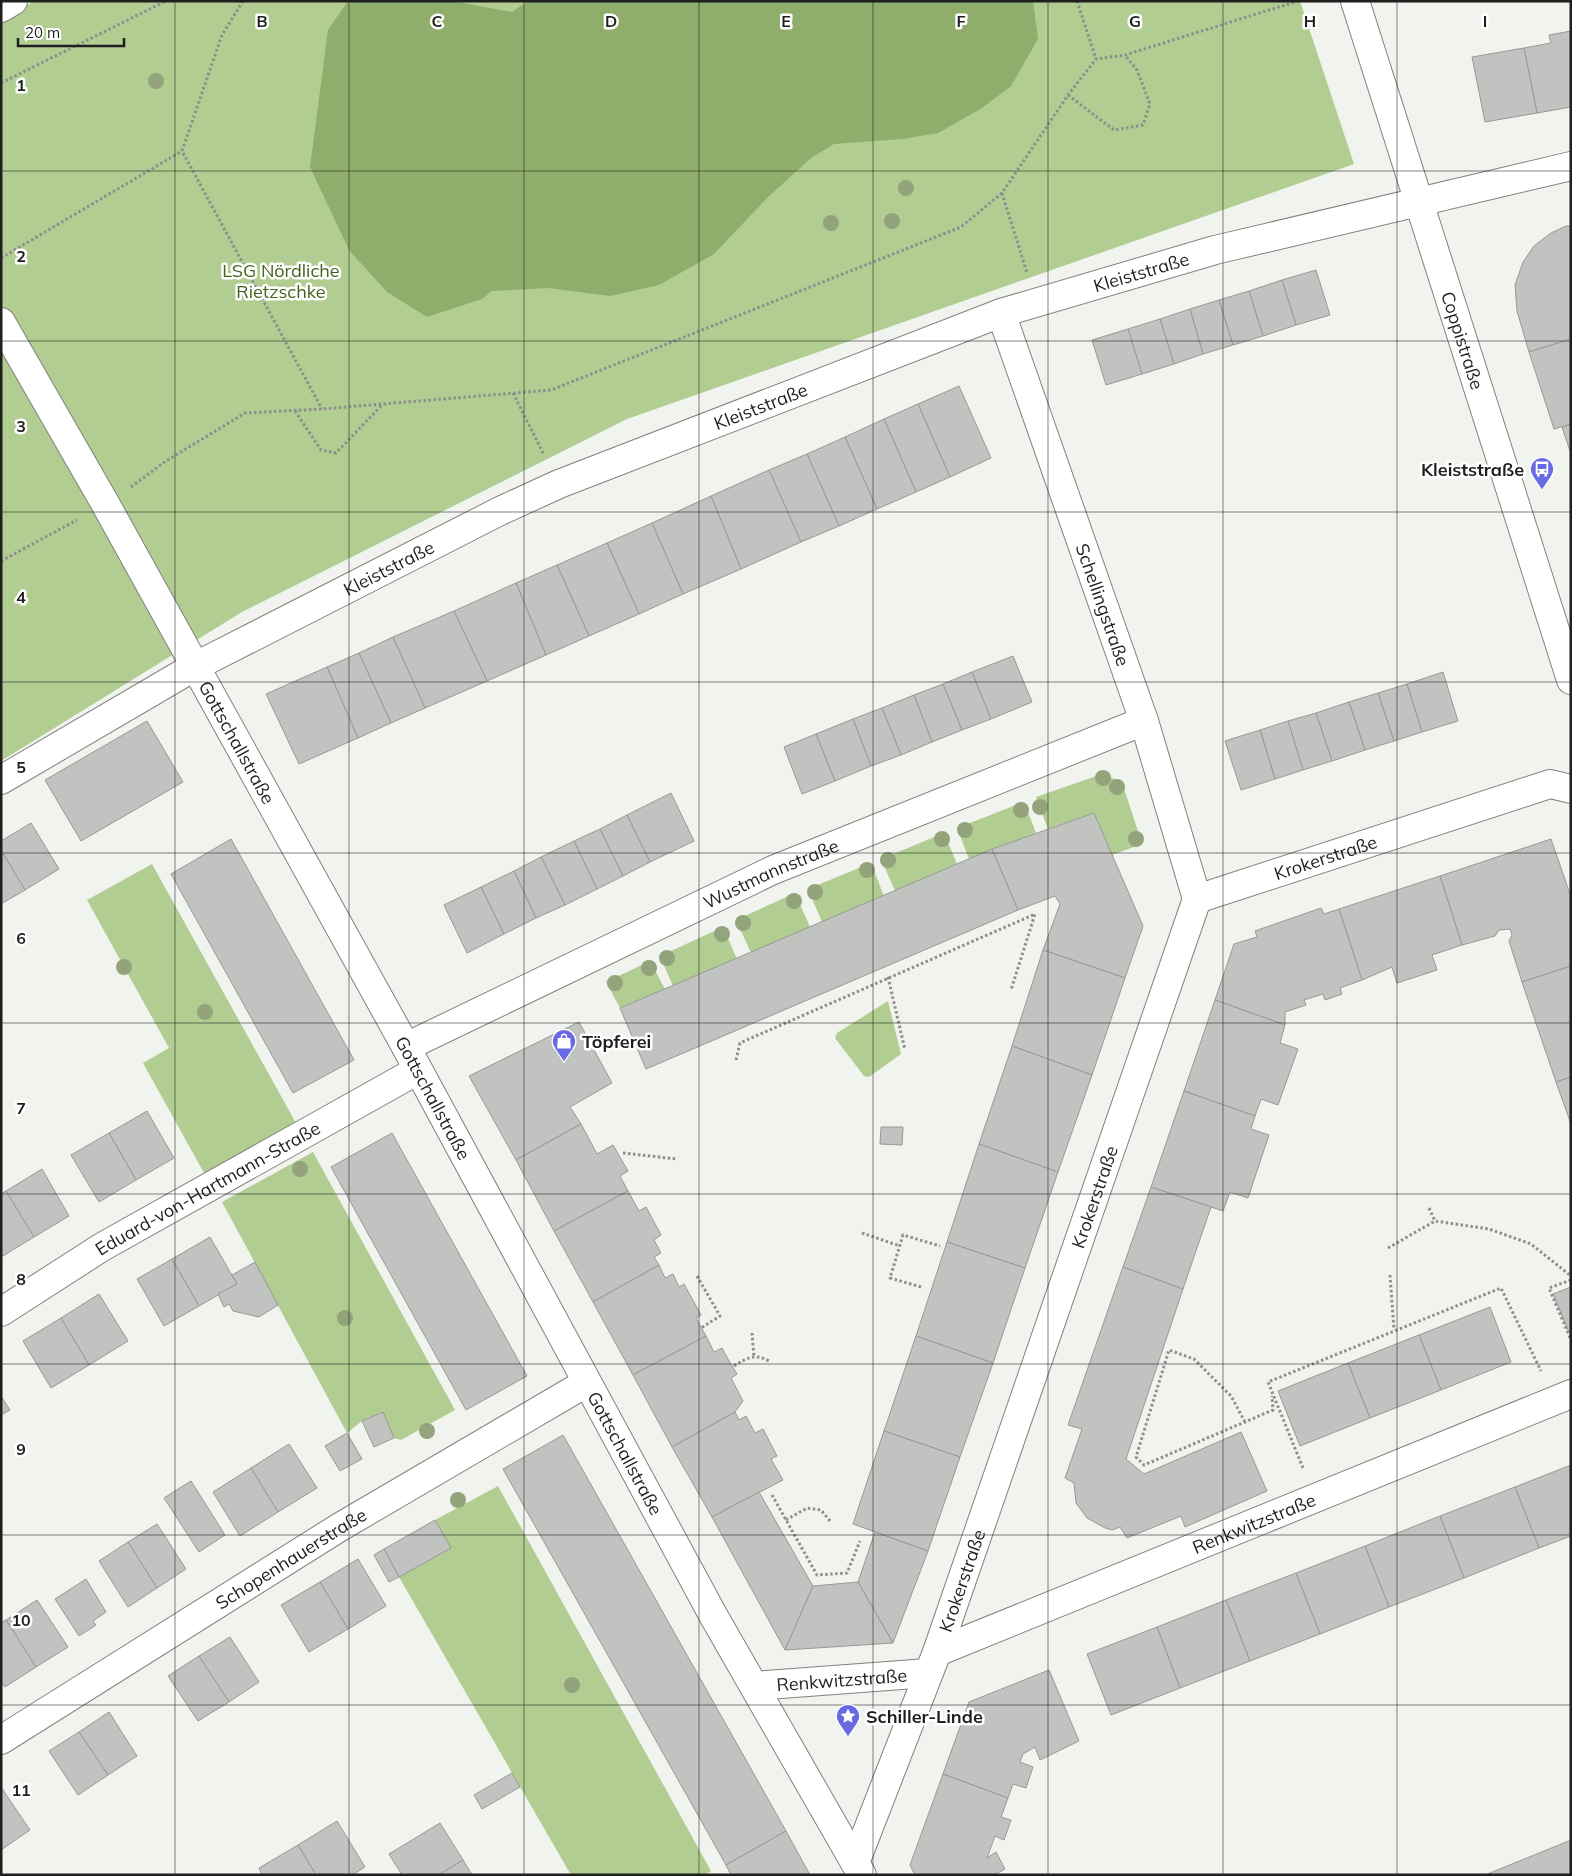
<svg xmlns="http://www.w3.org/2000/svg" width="1572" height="1876" viewBox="0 0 1572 1876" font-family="Mulish,sans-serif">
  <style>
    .green { fill: #b1cd92 }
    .water { fill: #8fad6b }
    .building { fill: #c1c3c0; stroke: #989996 }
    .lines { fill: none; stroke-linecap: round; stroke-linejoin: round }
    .minor-casing { stroke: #80827e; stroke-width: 30 }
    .secondary-casing { stroke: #80827e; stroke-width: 30 }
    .path { stroke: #8d8f8c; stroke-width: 3; stroke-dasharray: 2.5 2.5; stroke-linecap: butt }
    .minor { stroke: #fff; stroke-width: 28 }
    .secondary { stroke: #fff; stroke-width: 28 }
    .tree { fill: #93a37b }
    .grid { fill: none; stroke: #1e1f1e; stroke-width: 1; stroke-opacity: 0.55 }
    .labels { text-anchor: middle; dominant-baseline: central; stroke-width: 5; stroke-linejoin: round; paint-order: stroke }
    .park-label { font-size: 18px; fill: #46611c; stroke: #fff }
    .street-label { font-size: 18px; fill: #1e1f1e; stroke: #fff }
    .poi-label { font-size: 18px; font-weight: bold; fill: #1e1f1e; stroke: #fff; text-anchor: start }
    .grid-label { font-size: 16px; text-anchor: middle; font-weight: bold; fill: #1e1f1e; stroke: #fff; stroke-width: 5; stroke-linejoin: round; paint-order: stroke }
  </style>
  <rect width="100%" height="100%" fill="#f1f3ef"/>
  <g class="green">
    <polygon points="34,1 1300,1 1354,164 627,419 242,612 1,761 1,20"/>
    <polygon points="1102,774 1122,782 1142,844 1112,855 1094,813 1048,829 1036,797"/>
    <polygon points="1024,802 1036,833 969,859 957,828"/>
    <polygon points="944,833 957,864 895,891 881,859"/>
    <polygon points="871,863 884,896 822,922 808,889"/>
    <polygon points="152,864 296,1123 204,1173 143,1063 169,1048 87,900"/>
    <polygon points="795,893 810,927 751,953 736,920"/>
    <polygon points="723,927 737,959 673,986 660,956"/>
    <polygon points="650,961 665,989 620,1008 606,982"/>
    <polygon points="888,1001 901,1054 869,1077 864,1076 835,1038 837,1033"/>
    <polygon points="313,1152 455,1410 401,1440 394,1438 382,1412 362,1421 347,1433 222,1202"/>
    <polygon points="498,1486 711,1871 705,1875 571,1875 399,1577 450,1548 435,1520"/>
  </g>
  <polygon class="water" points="348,1 452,1 512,12 528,1 1033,1 1038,39 1011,86 982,108 938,133 902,139 834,144 811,158 767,198 714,254 659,285 610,296 548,288 492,291 482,299 427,317 387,292 349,250 310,167 328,30"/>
  <g class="building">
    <polygon points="1571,31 1571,107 1537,113 1524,48 1551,43 1549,35"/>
    <polygon points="1524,48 1537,113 1485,122 1472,57"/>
    <polygon points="1566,226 1571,226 1571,339 1529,352 1517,311 1515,285 1523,262 1534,246 1551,233"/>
    <polygon points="1316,270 1330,315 1296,325 1282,280"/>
    <polygon points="1282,280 1296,325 1263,336 1249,291"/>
    <polygon points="1249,291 1263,336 1233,345 1219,300"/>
    <polygon points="1219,300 1233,345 1203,354 1190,309"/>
    <polygon points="1190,309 1203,354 1174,364 1160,319"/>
    <polygon points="1160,319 1174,364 1142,374 1128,329"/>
    <polygon points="1128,329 1142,374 1106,385 1092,340"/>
    <polygon points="1571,339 1571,424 1554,429 1529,352"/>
    <polygon points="959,386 991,458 950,477 918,404"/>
    <polygon points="918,404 950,477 916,492 884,419"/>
    <polygon points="884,419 916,492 877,509 845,437"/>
    <polygon points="1571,424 1571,454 1562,427"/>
    <polygon points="845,437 877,509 839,526 807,454"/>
    <polygon points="807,454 839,526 801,542 769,470"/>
    <polygon points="769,470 801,542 741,569 711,496"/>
    <polygon points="711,496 741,569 683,594 652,523"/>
    <polygon points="652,523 683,594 639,614 607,543"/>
    <polygon points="607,543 639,614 589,636 557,565"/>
    <polygon points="557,565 589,636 546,655 516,583"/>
    <polygon points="516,583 546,655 487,681 454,611"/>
    <polygon points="454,611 487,681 425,708 393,637"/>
    <polygon points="393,637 425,708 391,723 359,653"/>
    <polygon points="359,653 391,723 358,738 327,667"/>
    <polygon points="1013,656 1032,702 991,719 972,672"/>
    <polygon points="327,667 358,738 299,764 266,694"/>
    <polygon points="972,672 991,719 962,730 943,684"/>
    <polygon points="1443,672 1458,721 1422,732 1407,684"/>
    <polygon points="943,684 962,730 932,742 914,695"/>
    <polygon points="1407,684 1422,732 1394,741 1378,693"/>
    <polygon points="1378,693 1394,741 1365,750 1349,702"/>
    <polygon points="914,695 932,742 901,755 882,708"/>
    <polygon points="1349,702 1365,750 1332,761 1316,713"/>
    <polygon points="882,708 901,755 871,766 853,719"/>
    <polygon points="1316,713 1332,761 1303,770 1288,721"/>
    <polygon points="853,719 871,766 835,781 816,734"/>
    <polygon points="147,721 183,782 81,841 45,780"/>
    <polygon points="1288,721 1303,770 1275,779 1260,730"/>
    <polygon points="1260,730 1275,779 1241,790 1225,741"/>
    <polygon points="816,734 835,781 802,794 784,747"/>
    <polygon points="671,793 694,841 650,862 627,815"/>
    <polygon points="1094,813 1143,926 1125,978 1043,950 1060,904 1055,896 1018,910 992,849"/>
    <polygon points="627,815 650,862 623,876 600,829"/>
    <polygon points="31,823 59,869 25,890 1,850 1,841"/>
    <polygon points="600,829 623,876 597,889 574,841"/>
    <polygon points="231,839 354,1060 293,1093 171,874"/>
    <polygon points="1551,839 1571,897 1571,966 1522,982 1509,941 1512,935 1510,929 1499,930 1495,936 1462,945 1440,876"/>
    <polygon points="574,841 597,889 565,905 541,857"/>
    <polygon points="992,849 1018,910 646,1069 620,1008"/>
    <polygon points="1,850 25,890 1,904"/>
    <polygon points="541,857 565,905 536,918 514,871"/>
    <polygon points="514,871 536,918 504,934 481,887"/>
    <polygon points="1440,876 1462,945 1432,955 1437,970 1397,983 1392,967 1362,980 1339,909"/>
    <polygon points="481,887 504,934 467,953 444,905"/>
    <polygon points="1321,908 1324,914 1339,909 1362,980 1340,988 1342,994 1325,1000 1323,994 1304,1000 1306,1005 1285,1012 1285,1025 1215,1000 1234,944 1257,937 1255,931"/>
    <polygon points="1043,950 1125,978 1092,1075 1012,1046"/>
    <polygon points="1571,966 1571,1077 1556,1082 1522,982"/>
    <polygon points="1215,1000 1285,1025 1280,1043 1298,1049 1278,1105 1261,1099 1255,1116 1184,1091"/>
    <polygon points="579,1022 612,1083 570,1107 581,1124 516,1160 469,1076"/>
    <polygon points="1012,1046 1092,1075 1058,1172 979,1144"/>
    <polygon points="1571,1077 1571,1124 1556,1082"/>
    <polygon points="1184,1091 1255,1116 1251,1129 1269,1135 1248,1198 1230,1192 1223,1211 1151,1187"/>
    <polygon points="147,1111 174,1158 136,1180 109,1133"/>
    <polygon points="581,1124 597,1154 613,1145 628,1171 620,1176 628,1191 554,1231 516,1160"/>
    <polygon points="881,1127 903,1127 902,1145 880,1144"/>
    <polygon points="109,1133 136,1180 99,1202 71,1155"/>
    <polygon points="392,1133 527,1376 466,1410 331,1167"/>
    <polygon points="979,1144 1058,1172 1025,1268 947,1242"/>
    <polygon points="42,1169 69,1216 34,1237 6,1191"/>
    <polygon points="1151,1187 1211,1207 1183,1289 1123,1267"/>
    <polygon points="6,1191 34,1237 1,1257 1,1194"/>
    <polygon points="628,1191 639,1211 646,1207 661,1235 654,1240 661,1253 654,1257 659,1265 593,1302 554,1231"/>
    <polygon points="210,1237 237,1284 199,1306 172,1259"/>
    <polygon points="947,1242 1025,1268 993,1363 916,1336"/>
    <polygon points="172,1259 199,1306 164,1326 137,1279"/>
    <polygon points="255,1262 278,1305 259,1317 233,1311 229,1304 224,1307 218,1294 237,1284 232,1275"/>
    <polygon points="659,1265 665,1278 673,1274 679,1287 684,1284 701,1315 696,1318 706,1336 633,1375 593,1302"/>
    <polygon points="1123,1267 1183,1289 1126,1459 1144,1474 1241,1432 1267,1491 1185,1527 1181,1516 1127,1538 1120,1527 1112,1530 1105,1528 1087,1518 1076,1503 1074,1483 1065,1478 1082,1429 1068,1425"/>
    <polygon points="1571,1287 1571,1337 1553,1294"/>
    <polygon points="99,1294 128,1341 89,1365 61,1318"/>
    <polygon points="1490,1307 1511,1362 1441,1390 1419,1335"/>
    <polygon points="61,1318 89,1365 51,1388 23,1341"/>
    <polygon points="1419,1335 1441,1390 1370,1418 1348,1363"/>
    <polygon points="706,1336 714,1352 722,1348 729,1361 737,1374 731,1378 743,1401 735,1412 672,1447 633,1375"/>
    <polygon points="916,1336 993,1363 960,1457 884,1431"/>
    <polygon points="1348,1363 1370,1418 1300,1446 1278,1391"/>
    <polygon points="1,1396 10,1410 1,1415"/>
    <polygon points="383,1412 394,1438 374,1447 362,1421"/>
    <polygon points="735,1412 739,1420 746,1416 755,1433 763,1429 777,1456 771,1459 783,1480 712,1517 672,1447"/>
    <polygon points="884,1431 960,1457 928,1551 853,1524"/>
    <polygon points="347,1433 362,1459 340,1471 325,1446"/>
    <polygon points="563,1435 786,1831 726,1865 503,1469"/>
    <polygon points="289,1444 317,1488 278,1512 251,1468"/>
    <polygon points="1571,1465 1571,1536 1539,1548 1515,1487"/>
    <polygon points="251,1468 278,1512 240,1536 213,1492"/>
    <polygon points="191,1481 225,1535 199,1552 164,1498"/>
    <polygon points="1515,1487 1539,1548 1464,1578 1440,1516"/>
    <polygon points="759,1492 813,1586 785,1650 712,1517"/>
    <polygon points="1440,1516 1464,1578 1389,1607 1365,1546"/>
    <polygon points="435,1520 451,1548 399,1577 384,1549"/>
    <polygon points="157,1524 186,1569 157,1588 128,1542"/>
    <polygon points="875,1532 928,1551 893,1643 858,1582"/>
    <polygon points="128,1542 157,1588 128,1607 99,1561"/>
    <polygon points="1365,1546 1389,1607 1320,1634 1296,1573"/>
    <polygon points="384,1549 399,1577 389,1582 374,1555"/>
    <polygon points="358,1559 386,1606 348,1629 320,1582"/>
    <polygon points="1296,1573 1320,1634 1250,1661 1226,1600"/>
    <polygon points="86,1579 106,1612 93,1621 96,1625 79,1636 55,1599"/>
    <polygon points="320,1582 348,1629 309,1652 281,1605"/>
    <polygon points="858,1582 893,1643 785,1650 813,1586"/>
    <polygon points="37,1600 68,1647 36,1667 6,1620"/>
    <polygon points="1226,1600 1250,1661 1180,1688 1157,1627"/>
    <polygon points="6,1620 36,1667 5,1687 1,1682 1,1623"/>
    <polygon points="1157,1627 1180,1688 1111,1715 1087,1654"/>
    <polygon points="230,1637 259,1682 229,1702 199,1656"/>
    <polygon points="199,1656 229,1702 198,1721 168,1676"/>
    <polygon points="1049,1670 1079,1741 1040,1760 1035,1747 1023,1754 1020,1762 1033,1767 1026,1788 1013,1784 1008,1798 943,1774 969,1702"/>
    <polygon points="109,1712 137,1756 108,1775 79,1732"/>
    <polygon points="79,1732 108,1775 78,1795 49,1751"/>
    <polygon points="512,1773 520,1787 482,1809 474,1795"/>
    <polygon points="943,1774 1008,1798 1001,1817 1011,1820 1004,1840 995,1836 987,1858 996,1852 1005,1869 994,1875 915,1875 910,1865"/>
    <polygon points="1,1787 30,1830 1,1850"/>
    <polygon points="337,1821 365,1867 352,1875 316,1875 298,1845"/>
    <polygon points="440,1823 463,1860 439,1875 402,1875 389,1854"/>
    <polygon points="786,1831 810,1875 731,1875 726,1865"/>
    <polygon points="1571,1840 1571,1875 1485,1875"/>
    <polygon points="298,1845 316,1875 262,1875 259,1868"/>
    <polygon points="463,1860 472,1875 439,1875"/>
  </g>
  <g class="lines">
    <g class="minor-casing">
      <g id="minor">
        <polyline points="1,8 13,1"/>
        <path id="s1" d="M1001,313l143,408 53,178"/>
        <path id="s2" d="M1,322l105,183 300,542 307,568 149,260"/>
        <path id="s3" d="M1,780l193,-113 306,-156 59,-27 442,-171 214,-63 356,-84"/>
        <path id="s4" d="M1197,899l353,-115 21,5"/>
        <path id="s5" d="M406,1047l367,-177 371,-149"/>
        <path id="s6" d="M1,1312l101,-65 316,-177"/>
        <path id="s7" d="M937,1652l634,-258"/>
        <path id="s8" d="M754,1686l174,-13"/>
        <path id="s9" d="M1,1740l339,-213 246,-144"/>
        <path id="s10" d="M855,1863l82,-211 260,-753"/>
      </g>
    </g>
    <g class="secondary-casing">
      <g id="secondary">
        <path id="s11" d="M1355,1l216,679"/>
      </g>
    </g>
    <g class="path">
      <polyline points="243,1 222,35 182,151 322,409"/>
      <polyline points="1077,1 1096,59"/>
      <polyline points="1,83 166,1"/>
      <polyline points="1068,95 1114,130 1143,125 1150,104 1137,70 1125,55"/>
      <polyline points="1002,193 1027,273"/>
      <polyline points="1,258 182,151"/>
      <polyline points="513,393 544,455"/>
      <polyline points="295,411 321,450 336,453 382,405"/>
      <polyline points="131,487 166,461 245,413 322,409 551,390 961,227 1002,193 1068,95 1096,59 1125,55 1298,1"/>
      <polyline points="1,561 77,520"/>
      <polyline points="888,977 905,1050"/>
      <polyline points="736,1060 740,1043 1035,914 1011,990"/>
      <polyline points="623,1153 677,1159"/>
      <polyline points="1429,1208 1435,1221"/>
      <polyline points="862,1233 900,1246"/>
      <polyline points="1388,1248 1435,1221 1489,1229 1531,1244 1571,1276"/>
      <polyline points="1390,1275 1394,1330"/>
      <polyline points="697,1276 720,1316 701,1328"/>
      <polyline points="1571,1280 1549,1288 1571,1340"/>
      <polyline points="921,1287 890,1278 903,1235 940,1246"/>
      <polyline points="752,1333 754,1357"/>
      <path d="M734,1366c13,-8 21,-13 35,-5"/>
      <polyline points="1245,1422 1231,1396 1194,1359 1169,1350 1136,1457 1144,1465 1273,1410 1272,1396"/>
      <polyline points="1303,1468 1268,1382 1501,1288 1541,1371"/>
      <polyline points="772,1495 817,1575 847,1573 860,1541"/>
      <polyline points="786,1520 807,1508 821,1510 830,1521"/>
    </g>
    <use href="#minor" class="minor"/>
    <use href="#secondary" class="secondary"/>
  </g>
  <g class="tree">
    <circle cx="156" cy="81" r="8"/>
    <circle cx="906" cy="188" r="8"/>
    <circle cx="892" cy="221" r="8"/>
    <circle cx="831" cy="223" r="8"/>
    <circle cx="1103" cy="778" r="8"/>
    <circle cx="1117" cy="787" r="8"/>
    <circle cx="1040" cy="807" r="8"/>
    <circle cx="1021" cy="810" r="8"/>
    <circle cx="965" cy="830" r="8"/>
    <circle cx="942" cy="839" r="8"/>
    <circle cx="1136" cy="839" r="8"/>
    <circle cx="888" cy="860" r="8"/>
    <circle cx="867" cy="870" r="8"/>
    <circle cx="815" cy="892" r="8"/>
    <circle cx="794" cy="901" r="8"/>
    <circle cx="743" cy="923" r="8"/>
    <circle cx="722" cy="934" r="8"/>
    <circle cx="667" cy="958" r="8"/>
    <circle cx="124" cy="967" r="8"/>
    <circle cx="649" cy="968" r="8"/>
    <circle cx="615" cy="983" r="8"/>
    <circle cx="205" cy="1012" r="8"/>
    <circle cx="300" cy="1169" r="8"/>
    <circle cx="345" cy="1318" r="8"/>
    <circle cx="427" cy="1431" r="8"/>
    <circle cx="458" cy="1500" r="8"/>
    <circle cx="572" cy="1685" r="8"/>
  </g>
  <path class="grid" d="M175,1v1874M349,1v1874M524,1v1874M699,1v1874M873,1v1874M1048,1v1874M1223,1v1874M1397,1v1874M1,171h1570M1,341h1570M1,512h1570M1,682h1570M1,853h1570M1,1023h1570M1,1194h1570M1,1364h1570M1,1535h1570M1,1705h1570"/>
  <defs>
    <g id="bus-pin" transform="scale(1.25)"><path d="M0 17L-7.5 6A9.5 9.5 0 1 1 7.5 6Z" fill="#686ae4" stroke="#fff"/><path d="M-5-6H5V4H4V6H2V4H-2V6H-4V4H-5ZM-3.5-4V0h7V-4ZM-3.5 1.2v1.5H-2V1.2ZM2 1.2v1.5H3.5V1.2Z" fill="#fff"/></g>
    <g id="shop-pin" transform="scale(1.25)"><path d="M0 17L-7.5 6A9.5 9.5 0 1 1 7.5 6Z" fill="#686ae4" stroke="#fff"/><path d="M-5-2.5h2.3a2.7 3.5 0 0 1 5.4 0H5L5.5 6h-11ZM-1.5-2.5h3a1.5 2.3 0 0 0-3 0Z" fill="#fff"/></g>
    <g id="sight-pin" transform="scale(1.25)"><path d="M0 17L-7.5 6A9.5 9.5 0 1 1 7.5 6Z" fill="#686ae4" stroke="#fff"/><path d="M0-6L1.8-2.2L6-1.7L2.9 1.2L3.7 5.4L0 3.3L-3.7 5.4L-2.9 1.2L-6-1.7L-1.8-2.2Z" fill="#fff"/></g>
  </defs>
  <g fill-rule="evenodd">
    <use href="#bus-pin" x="1542" y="469"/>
    <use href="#shop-pin" x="564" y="1041"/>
    <use href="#sight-pin" x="848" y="1716"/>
  </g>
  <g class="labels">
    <g class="park-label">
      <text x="281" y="270">LSG Nördliche<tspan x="281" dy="21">Rietzschke</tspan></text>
    </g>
    <g class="street-label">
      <text stroke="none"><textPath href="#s3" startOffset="1252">Kleiststraße</textPath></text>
      <text stroke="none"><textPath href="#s11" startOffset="356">Coppistraße</textPath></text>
      <text stroke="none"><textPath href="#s3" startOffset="848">Kleiststraße</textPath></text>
      <text stroke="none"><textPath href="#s3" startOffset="442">Kleiststraße</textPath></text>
      <text stroke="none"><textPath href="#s1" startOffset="309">Schellingstraße</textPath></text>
      <text stroke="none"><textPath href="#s2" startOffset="482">Gottschallstraße</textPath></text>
      <text stroke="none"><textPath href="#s4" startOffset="135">Krokerstraße</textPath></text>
      <text stroke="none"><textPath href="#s5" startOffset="404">Wustmannstraße</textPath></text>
      <text stroke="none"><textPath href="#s2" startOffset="888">Gottschallstraße</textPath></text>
      <text stroke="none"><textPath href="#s6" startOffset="241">Eduard-von-Hartmann-Straße</textPath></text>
      <text stroke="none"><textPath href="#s10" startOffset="708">Krokerstraße</textPath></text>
      <text stroke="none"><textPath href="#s2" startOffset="1292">Gottschallstraße</textPath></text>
      <text stroke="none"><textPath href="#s7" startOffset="342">Renkwitzstraße</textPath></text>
      <text stroke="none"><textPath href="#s9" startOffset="342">Schopenhauerstraße</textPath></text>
      <text stroke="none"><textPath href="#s10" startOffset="302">Krokerstraße</textPath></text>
      <text stroke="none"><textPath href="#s8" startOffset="88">Renkwitzstraße</textPath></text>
    </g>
    <g class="poi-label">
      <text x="1524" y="469" text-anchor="end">Kleiststraße</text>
      <text x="582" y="1041">Töpferei</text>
      <text x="866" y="1716">Schiller-Linde</text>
    </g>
  </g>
  <g class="grid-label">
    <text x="262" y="27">B</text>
    <text x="437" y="27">C</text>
    <text x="611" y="27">D</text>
    <text x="786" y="27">E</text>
    <text x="961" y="27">F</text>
    <text x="1135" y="27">G</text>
    <text x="1310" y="27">H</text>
    <text x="1485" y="27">I</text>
    <text x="21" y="91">1</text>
    <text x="21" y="262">2</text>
    <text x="21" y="432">3</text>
    <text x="21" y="603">4</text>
    <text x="21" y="773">5</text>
    <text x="21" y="944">6</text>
    <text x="21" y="1114">7</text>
    <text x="21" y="1285">8</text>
    <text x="21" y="1455">9</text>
    <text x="21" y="1626">10</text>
    <text x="21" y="1796">11</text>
  </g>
  <rect width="1572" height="1876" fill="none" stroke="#1e1f1e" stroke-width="5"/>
  <path d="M18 38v8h106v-8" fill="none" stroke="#1e1f1e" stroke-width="2.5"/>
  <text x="25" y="38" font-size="15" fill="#1e1f1e" stroke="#ffffff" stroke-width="4" paint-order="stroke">20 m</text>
</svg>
